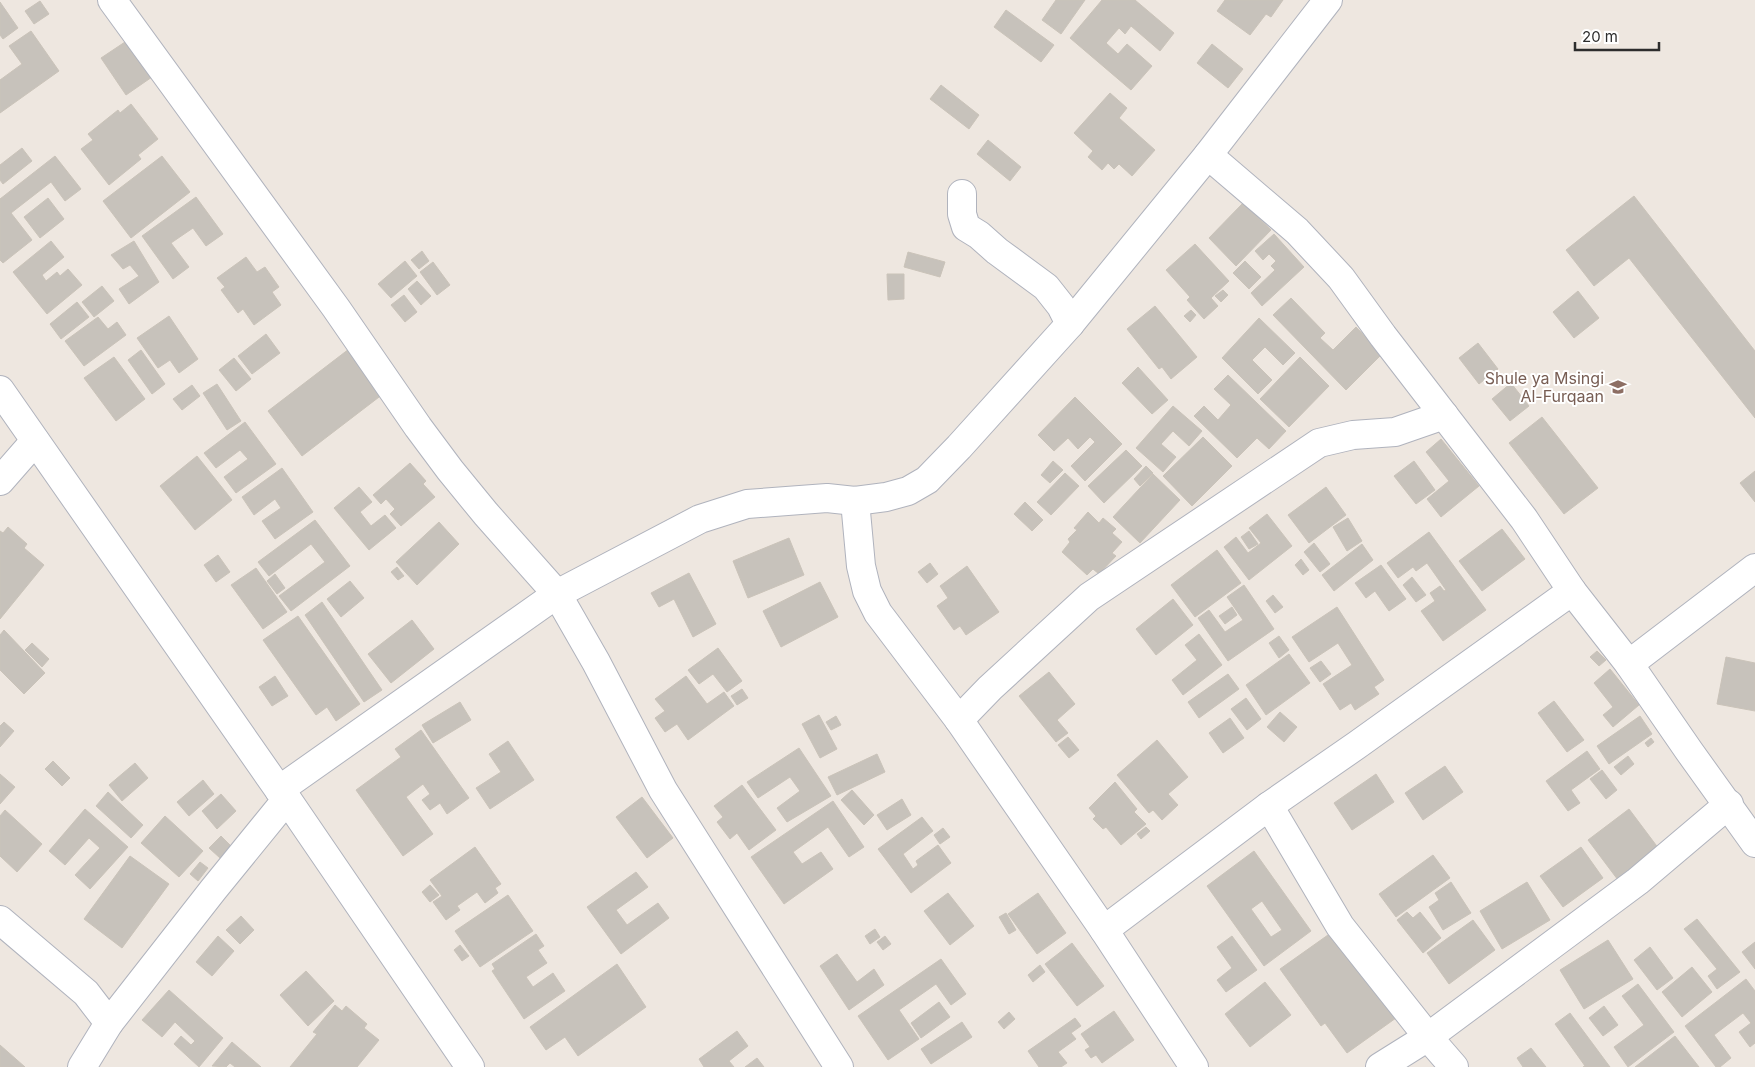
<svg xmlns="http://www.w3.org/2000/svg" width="1755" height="1067" viewBox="0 0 1755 1067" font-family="Inter,sans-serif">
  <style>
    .building { fill: #c7c2bb; stroke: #cac3b9; fill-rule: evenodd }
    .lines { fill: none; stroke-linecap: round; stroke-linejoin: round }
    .minor-casing { stroke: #b0b3bd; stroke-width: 30 }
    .minor { stroke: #fff; stroke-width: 28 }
    .labels { text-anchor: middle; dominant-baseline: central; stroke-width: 4; stroke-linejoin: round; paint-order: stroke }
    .education-label { font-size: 16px; fill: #785e54; stroke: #fff; text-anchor: end }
  </style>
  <rect width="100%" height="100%" fill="#eee7e0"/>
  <g class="building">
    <polygon points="1056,0 1085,0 1061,34 1042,20"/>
    <polygon points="1102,0 1135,0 1174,33 1160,51 1131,26 1125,34 1119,28 1106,43 1118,54 1127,44 1152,66 1131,90 1070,38"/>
    <polygon points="1225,0 1283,0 1271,17 1266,14 1250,35 1217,11"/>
    <polygon points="40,1 49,14 34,24 25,11"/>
    <polygon points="0,2 18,28 3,39 0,35"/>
    <polygon points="1006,10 1054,45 1041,62 994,27"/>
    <polygon points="31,31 59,71 0,113 0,80 22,64 9,46"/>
    <polygon points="128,40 152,77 126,95 101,58"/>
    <polygon points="1212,44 1243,69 1228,88 1197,63"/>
    <polygon points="941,85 979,115 969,129 930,99"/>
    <polygon points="1110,93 1127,108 1119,118 1155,150 1132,176 1119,164 1114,169 1108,163 1102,170 1088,157 1093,151 1074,133"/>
    <polygon points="131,104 158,139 138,155 141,159 109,185 81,149 93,140 88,134 118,110 120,113"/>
    <polygon points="988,140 1021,167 1010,181 977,154"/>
    <polygon points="22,148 32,161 3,184 0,180 0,165"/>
    <polygon points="55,156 81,189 65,201 51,182 11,213 32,240 3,263 0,260 0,199"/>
    <polygon points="162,156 190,192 131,238 103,201"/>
    <polygon points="1634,196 1755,351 1755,418 1629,258 1594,286 1566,250"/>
    <polygon points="196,197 223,234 206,246 193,228 171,243 189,267 173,279 142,236"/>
    <polygon points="48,198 64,219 40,238 24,217"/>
    <polygon points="1243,203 1271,230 1236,266 1209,238"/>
    <polygon points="1274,234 1304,267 1262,306 1251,293 1275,270 1271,266 1276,261 1269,254 1263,260 1255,251"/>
    <polygon points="51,241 64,257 42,275 46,281 57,272 60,276 68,269 82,285 47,314 13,272"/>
    <polygon points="134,241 159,282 129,304 119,289 139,276 130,265 123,269 111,255"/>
    <polygon points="1195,244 1229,281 1211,298 1218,306 1204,319 1187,300 1190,297 1166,270"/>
    <polygon points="422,251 429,261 419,269 411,260"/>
    <polygon points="908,252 945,262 940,277 904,267"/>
    <polygon points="246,257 257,272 265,267 279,287 272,292 281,305 254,325 243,309 238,313 221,290 225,287 217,278"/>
    <polygon points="405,261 417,276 391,298 378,284"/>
    <polygon points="1245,261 1261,277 1249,289 1233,273"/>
    <polygon points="433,262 450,285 437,295 420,272"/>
    <polygon points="887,274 904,274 904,299 888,300"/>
    <polygon points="417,281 431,296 421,305 408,289"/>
    <polygon points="102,286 114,301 94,317 82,302"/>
    <polygon points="1223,290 1228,295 1221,302 1215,296"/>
    <polygon points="1578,291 1599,318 1574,338 1553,312"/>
    <polygon points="404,295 417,312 405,322 391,305"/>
    <polygon points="1291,298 1325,333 1320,338 1333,350 1356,327 1382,354 1346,390 1273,315"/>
    <polygon points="77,302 89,317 61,339 50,324"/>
    <polygon points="1155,306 1197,357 1171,379 1162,367 1159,369 1127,329"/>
    <polygon points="1191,310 1196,315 1190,322 1184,316"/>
    <polygon points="169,316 198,359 179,373 170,360 158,368 137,338"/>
    <polygon points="98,317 108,329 117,322 126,335 84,366 65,341"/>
    <polygon points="1259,318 1295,353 1283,365 1265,347 1252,360 1272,380 1258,394 1222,358"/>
    <polygon points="266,334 280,353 252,374 238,356"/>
    <polygon points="1478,343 1498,369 1479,384 1459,358"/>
    <polygon points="349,349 383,394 302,456 268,411"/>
    <polygon points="141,350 165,384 152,394 128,360"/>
    <polygon points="114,357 145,399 116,421 84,378"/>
    <polygon points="1300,357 1329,386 1289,427 1260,399"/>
    <polygon points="234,358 251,379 236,391 219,370"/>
    <polygon points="1138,367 1168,400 1152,414 1122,383"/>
    <polygon points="1228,375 1286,431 1269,449 1257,438 1237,458 1194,416 1204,406 1218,420 1231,405 1214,389"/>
    <polygon points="1511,383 1529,406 1510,421 1492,399"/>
    <polygon points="217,384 241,421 227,430 203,393"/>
    <polygon points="192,385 200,396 182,410 173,399"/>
    <polygon points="1075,397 1122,444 1085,481 1071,466 1095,442 1090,437 1078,449 1068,438 1054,451 1038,435"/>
    <polygon points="1173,406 1202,431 1189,446 1173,431 1161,444 1176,457 1163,472 1136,448"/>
    <polygon points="1542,417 1598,488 1564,514 1509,443"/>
    <polygon points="245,422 276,464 236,493 224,477 248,459 240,450 216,468 204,453"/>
    <polygon points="1203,437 1232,466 1192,506 1163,476"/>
    <polygon points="1441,439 1479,486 1441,517 1427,499 1449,481 1426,452"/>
    <polygon points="1126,450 1142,466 1104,503 1088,486"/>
    <polygon points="197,456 232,500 195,530 160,486"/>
    <polygon points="1053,461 1063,470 1050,483 1041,475"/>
    <polygon points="1414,461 1435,490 1416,504 1394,476"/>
    <polygon points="410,463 426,481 423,484 435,497 401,526 390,514 395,509 386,499 381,504 373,495"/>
    <polygon points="1146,466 1153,473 1140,486 1134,479"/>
    <polygon points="282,468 313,512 275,539 262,521 281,508 275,499 254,515 242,497"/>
    <polygon points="1755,471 1755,502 1740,483"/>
    <polygon points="1065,473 1079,486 1051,515 1037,502"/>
    <polygon points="1153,474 1180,500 1140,543 1113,517"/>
    <polygon points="359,487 372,502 360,512 371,526 385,515 396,528 369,550 334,508"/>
    <polygon points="1326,487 1346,515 1309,543 1288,515"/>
    <polygon points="1025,502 1043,520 1032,531 1014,514"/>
    <polygon points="1088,512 1099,523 1103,518 1116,529 1112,533 1122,542 1112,553 1116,556 1099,574 1093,569 1087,575 1062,552 1070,542 1068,539 1077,530 1074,528"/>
    <polygon points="1267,514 1292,546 1249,580 1224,547 1236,537 1248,553 1261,543 1249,528"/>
    <polygon points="1348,518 1362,541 1347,551 1333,527"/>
    <polygon points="315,520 350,566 291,611 279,596 325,562 311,544 269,576 258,562"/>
    <polygon points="439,522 459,544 417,585 396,562"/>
    <polygon points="8,527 27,544 24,548 44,565 0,619 0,531 3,533"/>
    <polygon points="1502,529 1525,559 1482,591 1459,561"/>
    <polygon points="1249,531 1258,544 1249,549 1241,537"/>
    <polygon points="1429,532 1486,610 1443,641 1421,611 1435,601 1430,593 1440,586 1444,591 1446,590 1427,563 1416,571 1413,567 1398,578 1387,563"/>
    <polygon points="789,538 804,575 748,598 733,561"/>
    <polygon points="1314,543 1330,564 1320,572 1304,552"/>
    <polygon points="1362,544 1373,560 1334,591 1322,575"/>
    <polygon points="1217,550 1241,583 1195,617 1171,585"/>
    <polygon points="218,555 230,572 216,582 204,565"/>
    <polygon points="1301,559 1309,570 1303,575 1295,565"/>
    <polygon points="930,563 938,574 927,583 918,572"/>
    <polygon points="1381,565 1406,599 1389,611 1375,591 1366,598 1355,583"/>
    <polygon points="967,566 999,612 966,635 960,626 954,630 937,606 948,598 940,586"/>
    <polygon points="397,567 404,576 398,580 391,572"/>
    <polygon points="256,568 287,612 263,629 231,585"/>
    <polygon points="689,573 716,624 693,637 674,599 659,607 651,593"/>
    <polygon points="275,574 285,588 277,594 267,581"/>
    <polygon points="1412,577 1426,595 1416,602 1403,585"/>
    <polygon points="350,581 364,598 341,617 327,599"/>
    <polygon points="820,582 838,617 781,647 763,611"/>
    <polygon points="1244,585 1274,629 1228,661 1198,618 1209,610 1225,632 1243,620 1227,597"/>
    <polygon points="1273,595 1283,607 1275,613 1266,601"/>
    <polygon points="1173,599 1193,625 1156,655 1136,629"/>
    <polygon points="322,602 382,690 364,702 305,615"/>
    <polygon points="1232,607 1237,615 1225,624 1219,616"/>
    <polygon points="1337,607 1384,680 1374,687 1379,694 1355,710 1351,703 1340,710 1323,684 1352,665 1338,643 1309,662 1292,637"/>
    <polygon points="298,616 360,704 336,721 327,707 316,715 263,640"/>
    <polygon points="412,620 434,649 391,683 368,654"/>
    <polygon points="4,630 45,673 24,694 0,670 0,635"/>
    <polygon points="1199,634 1222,665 1183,695 1172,680 1197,660 1185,645"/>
    <polygon points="1279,636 1289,650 1279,658 1269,643"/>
    <polygon points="32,643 49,659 42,667 25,650"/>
    <polygon points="718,648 742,681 727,692 713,674 699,684 688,670"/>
    <polygon points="1597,651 1606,660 1599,666 1590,657"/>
    <polygon points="1289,654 1310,683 1266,715 1246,685"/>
    <polygon points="1726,657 1755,663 1755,711 1717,704"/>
    <polygon points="1321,661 1331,674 1320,682 1310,668"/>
    <polygon points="1610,669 1639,705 1613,727 1603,715 1613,707 1594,683"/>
    <polygon points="1049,672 1075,704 1057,720 1068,733 1056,742 1019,696"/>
    <polygon points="1228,674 1239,689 1199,718 1188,702"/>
    <polygon points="275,676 288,696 272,706 259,687"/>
    <polygon points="686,676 707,704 724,692 734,706 688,740 677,724 665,732 655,718 665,711 655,699"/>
    <polygon points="742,689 748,698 737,705 731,696"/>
    <polygon points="1246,698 1261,719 1247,730 1231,709"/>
    <polygon points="1554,701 1584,740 1567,752 1538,713"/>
    <polygon points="460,702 471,720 433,743 422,725"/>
    <polygon points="1280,712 1297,727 1284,742 1267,727"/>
    <polygon points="819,715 837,749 820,758 802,724"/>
    <polygon points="836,716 841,725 831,730 826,722"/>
    <polygon points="1640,716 1652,734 1609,764 1597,746"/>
    <polygon points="1230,718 1244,738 1223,753 1209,733"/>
    <polygon points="4,722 14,731 0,747 0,726"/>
    <polygon points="421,730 469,798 447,814 440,803 430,810 422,800 430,794 423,784 406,797 433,834 403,856 356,790 401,757 395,749"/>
    <polygon points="1068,737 1079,750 1069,758 1058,745"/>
    <polygon points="1651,738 1654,742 1648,747 1645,743"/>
    <polygon points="1157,740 1188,777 1168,794 1178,805 1162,820 1153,810 1149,813 1117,775"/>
    <polygon points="508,741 534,780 490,809 476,788 501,772 489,754"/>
    <polygon points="799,748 831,796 787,822 777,808 800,791 790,777 758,798 747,782"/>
    <polygon points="1587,751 1600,769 1571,790 1580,803 1568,811 1546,781"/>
    <polygon points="877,754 885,772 837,795 828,777"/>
    <polygon points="1628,756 1634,764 1621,775 1614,767"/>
    <polygon points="53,761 70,778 62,786 45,769"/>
    <polygon points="135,763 148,778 122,801 109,785"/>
    <polygon points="1445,766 1463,792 1423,820 1405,793"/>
    <polygon points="1602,770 1617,790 1606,799 1590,779"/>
    <polygon points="0,774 15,787 0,804"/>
    <polygon points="1376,774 1394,802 1352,830 1334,803"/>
    <polygon points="203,780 214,794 189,816 177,802"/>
    <polygon points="1115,782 1137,809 1134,812 1146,824 1121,845 1106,827 1103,829 1093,819 1096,816 1089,808"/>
    <polygon points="742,785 776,830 749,850 737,833 730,839 717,822 723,817 714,806"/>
    <polygon points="852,790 874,815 864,825 841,800"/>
    <polygon points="108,792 143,825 131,838 96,806"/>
    <polygon points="221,794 236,811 217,829 202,811"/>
    <polygon points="642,797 673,838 647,858 616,817"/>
    <polygon points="902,799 911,815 887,830 877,815"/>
    <polygon points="833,801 864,847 849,857 828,827 793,852 802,864 821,852 833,869 784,904 751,857"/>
    <polygon points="85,809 128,847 90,889 75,875 100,848 89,838 65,865 49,851"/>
    <polygon points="1629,809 1659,849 1618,880 1588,840"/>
    <polygon points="5,810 42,844 17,872 0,856 0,816"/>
    <polygon points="165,816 203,851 179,877 141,843"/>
    <polygon points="922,817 933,831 903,854 913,869 918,865 916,861 938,845 951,863 911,893 878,849"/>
    <polygon points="1146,827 1150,831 1141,839 1137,834"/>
    <polygon points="943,828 950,837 940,844 934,835"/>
    <polygon points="221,836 231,846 220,858 209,848"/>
    <polygon points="475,847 501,884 495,888 498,893 485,903 477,892 457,906 460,910 446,920 433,902 442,896 430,880"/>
    <polygon points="1581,847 1603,878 1563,907 1540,876"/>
    <path d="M1254,851l57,80 -47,35 -57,-80zM1262,901l20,29 -11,7 -20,-28z"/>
    <polygon points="1433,855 1450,878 1396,917 1379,894"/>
    <polygon points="130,856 169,884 122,948 84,919"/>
    <polygon points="200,862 208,868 198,881 190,874"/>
    <polygon points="636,872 648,887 616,910 627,925 658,903 669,918 621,954 587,907"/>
    <polygon points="1451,882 1471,913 1443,930 1429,907 1439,900 1435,893"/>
    <polygon points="1527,882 1550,920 1502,949 1480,911"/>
    <polygon points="430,885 439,895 430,902 422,892"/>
    <polygon points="948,893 974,926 950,945 924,911"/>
    <polygon points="1038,893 1066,933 1037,954 1008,914"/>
    <polygon points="508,895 533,931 480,967 455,931"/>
    <polygon points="1407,912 1413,918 1420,912 1441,938 1423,953 1397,920"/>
    <polygon points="1006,913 1016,930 1009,934 999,917"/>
    <polygon points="241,916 254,930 240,944 226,930"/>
    <polygon points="1697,919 1740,972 1717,989 1708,976 1717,969 1684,929"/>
    <polygon points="1473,920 1495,950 1449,984 1427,953"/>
    <polygon points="875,929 880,937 870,944 865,936"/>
    <polygon points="1335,930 1396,1018 1347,1053 1325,1023 1321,1026 1280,969"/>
    <polygon points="536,934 544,946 538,950 547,963 526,977 533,987 553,973 565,991 524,1019 492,971 495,969 492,964"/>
    <polygon points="218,936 234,951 212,976 196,962"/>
    <polygon points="885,936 891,944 883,950 877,942"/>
    <polygon points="1232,936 1257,970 1226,992 1217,980 1232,968 1217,947"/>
    <polygon points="1608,940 1633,979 1584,1009 1560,970"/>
    <polygon points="1755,942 1755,969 1742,952"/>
    <polygon points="1072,943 1104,986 1077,1006 1045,964"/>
    <polygon points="460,945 469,956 462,961 454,950"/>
    <polygon points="1650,947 1673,978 1657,990 1634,960"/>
    <polygon points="837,954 857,982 874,969 884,985 849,1010 820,966"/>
    <polygon points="941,959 966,994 951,1005 936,984 899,1010 919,1039 888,1060 858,1016"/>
    <polygon points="617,964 646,1007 578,1056 565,1037 546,1050 530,1027"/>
    <polygon points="1040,965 1045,972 1033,982 1028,975"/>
    <polygon points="1692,967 1712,992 1682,1017 1662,992"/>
    <polygon points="306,971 334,1001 308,1026 280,995"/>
    <polygon points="1746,979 1755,991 1755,1043 1750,1047 1739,1032 1751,1023 1743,1013 1714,1035 1731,1058 1720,1067 1716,1067 1685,1026"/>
    <polygon points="1265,982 1291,1015 1250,1047 1225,1014"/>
    <polygon points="1638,984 1674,1032 1628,1067 1614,1047 1644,1025 1622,996"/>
    <polygon points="169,990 223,1038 199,1067 174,1044 181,1036 191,1045 195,1041 175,1022 162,1037 142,1020"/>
    <polygon points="939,1002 950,1017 921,1038 911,1023"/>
    <polygon points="335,1005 342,1011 346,1006 367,1024 364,1028 379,1040 357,1067 290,1067 317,1034 313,1032"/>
    <polygon points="1604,1006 1618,1025 1603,1036 1589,1018"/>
    <polygon points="1114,1011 1134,1040 1102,1063 1096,1055 1091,1058 1085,1050 1090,1047 1081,1034"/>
    <polygon points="1009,1012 1015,1019 1004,1029 998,1022"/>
    <polygon points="1570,1013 1610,1067 1583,1067 1585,1066 1555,1024"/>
    <polygon points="1075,1018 1081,1026 1071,1033 1076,1039 1058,1052 1067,1063 1061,1067 1039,1067 1028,1051"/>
    <polygon points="962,1022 972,1037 931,1064 921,1049"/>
    <polygon points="737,1031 748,1046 729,1061 734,1067 704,1067 699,1059"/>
    <polygon points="1675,1036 1699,1067 1635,1067"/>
    <polygon points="232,1042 261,1067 235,1067 230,1063 226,1067 212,1066"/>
    <polygon points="0,1045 25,1067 0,1067"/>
    <polygon points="1531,1048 1546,1067 1523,1067 1517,1058"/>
    <polygon points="757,1058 764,1067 745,1067"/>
  </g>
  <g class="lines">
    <g class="minor-casing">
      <g id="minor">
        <polyline points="112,0 336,308 418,427 450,470 486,514 557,594 596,662 663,790 839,1067"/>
        <polyline points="1208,155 1297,231 1341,278 1383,336 1524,519 1572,591 1629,664 1689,751 1755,843"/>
        <polyline points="962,194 962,214 966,227 979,235 997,251 1046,287 1061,306 1070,324"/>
        <polyline points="0,390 279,790 287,799 470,1067"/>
        <polyline points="0,481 35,441"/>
        <polyline points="855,501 861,566 867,591 878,613 959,720 1104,930 1194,1067"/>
        <polyline points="1629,664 1755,568"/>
        <polyline points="959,720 990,688 1089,597 1319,443 1353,435 1395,432 1444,415"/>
        <polyline points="279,790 557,594 700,519 747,504 827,498 855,501 886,497 908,491 927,480 959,447 1070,324 1208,155 1328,0"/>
        <polyline points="1269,806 1340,926 1428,1037 1454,1067"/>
        <polyline points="0,920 86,993 109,1023"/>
        <polyline points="1104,930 1269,806 1357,745 1572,591"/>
        <polyline points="82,1067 109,1023 213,890 287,799"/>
        <polyline points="1380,1067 1428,1037 1638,881 1729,804"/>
      </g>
    </g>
    <use href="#minor" class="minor"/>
  </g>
  <defs>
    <g id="school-bare" transform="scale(1.35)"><path d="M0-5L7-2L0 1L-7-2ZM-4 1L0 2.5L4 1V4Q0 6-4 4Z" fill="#8d6e63" stroke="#fff" stroke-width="2.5" paint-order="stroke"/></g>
  </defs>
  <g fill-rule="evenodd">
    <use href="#school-bare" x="1618" y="387"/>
  </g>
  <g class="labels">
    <g class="education-label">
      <text x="1604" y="378">Shule ya Msingi<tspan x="1604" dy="18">Al-Furqaan</tspan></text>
    </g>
  </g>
  <path d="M1575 42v8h84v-8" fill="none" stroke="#2d2d2d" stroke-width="2.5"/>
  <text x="1582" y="42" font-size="15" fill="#2d2d2d" stroke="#ffffff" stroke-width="4" paint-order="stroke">20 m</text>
</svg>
